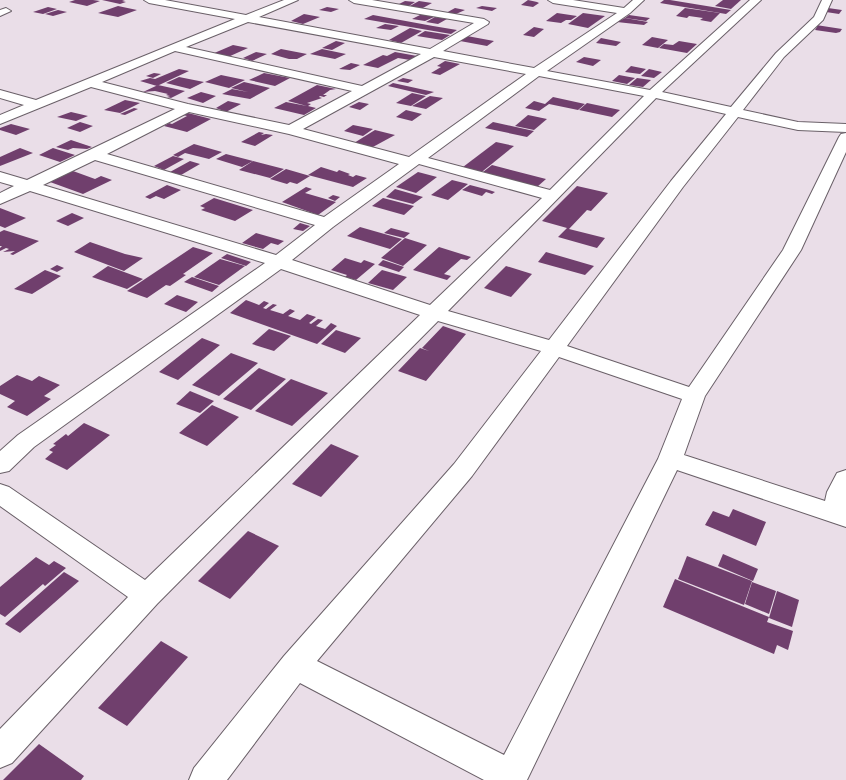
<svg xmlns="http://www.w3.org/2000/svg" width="846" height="780" viewBox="0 0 846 780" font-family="Montserrat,sans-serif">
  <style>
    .building { fill: #703f6d }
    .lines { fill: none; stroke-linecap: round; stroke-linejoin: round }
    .minor-casing { stroke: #6a6068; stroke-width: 2 }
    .minor { fill: #fff; fill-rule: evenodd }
  </style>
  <rect width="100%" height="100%" fill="#eadee8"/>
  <g class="building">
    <polygon points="75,0 93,0 100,1 87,6 69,2"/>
    <polygon points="102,0 125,0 122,1 126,2 120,4"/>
    <polygon points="528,0 537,2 539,3 533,7 521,5"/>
    <polygon points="664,0 670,0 731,10 726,14 660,3"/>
    <polygon points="723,0 741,0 731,9 715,6"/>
    <polygon points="405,1 415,2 409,6 397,5"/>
    <polygon points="419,1 432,3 421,9 408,7"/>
    <polygon points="118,6 137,10 118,17 98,13"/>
    <polygon points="482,6 497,8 492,11 476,8"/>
    <polygon points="48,7 57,9 43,14 33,12"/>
    <polygon points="327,7 339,9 331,12 319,10"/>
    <polygon points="455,8 465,10 456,14 446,13"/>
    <polygon points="685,8 720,13 711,22 700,20 703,18 689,16 687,18 676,16"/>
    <polygon points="828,8 842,10 839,14 826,12"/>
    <polygon points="58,10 67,12 53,16 45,14"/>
    <polygon points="557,13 577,16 571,20 566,20 561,23 546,21"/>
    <polygon points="583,13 605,16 588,28 568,24"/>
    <polygon points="304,14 320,17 303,24 291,21"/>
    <polygon points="422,14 434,17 425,21 412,19"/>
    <polygon points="373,15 433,26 457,30 451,34 364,19"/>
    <polygon points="629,15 650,18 646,21 625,18"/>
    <polygon points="435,17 447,19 438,24 426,22"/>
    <polygon points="625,18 648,22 644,25 617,22"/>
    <polygon points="385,24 399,26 391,30 376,28"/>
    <polygon points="816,25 842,29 840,32 836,33 815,30 817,27 815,26"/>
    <polygon points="534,27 544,29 534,37 523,35"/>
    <polygon points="410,28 422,31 401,43 389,40"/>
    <polygon points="425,31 450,35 442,40 417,36"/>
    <polygon points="467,36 494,41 487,46 460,41"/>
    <polygon points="652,37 668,40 658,48 642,45"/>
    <polygon points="601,38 621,42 616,46 596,43"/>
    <polygon points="336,41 345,43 332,50 322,48"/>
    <polygon points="679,41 697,44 687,53 659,48 664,44 673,45"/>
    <polygon points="233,45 248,48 228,57 212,54"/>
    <polygon points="281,49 307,54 297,59 289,59 271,54"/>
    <polygon points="322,49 346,54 335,59 310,54"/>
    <polygon points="256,52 267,54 252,61 243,58"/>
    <polygon points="395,52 417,56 410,60 398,58 378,68 363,65 383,55 387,56"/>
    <polygon points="584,57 601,60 593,66 576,62"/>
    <polygon points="445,61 460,64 440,75 431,73 441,67 437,66"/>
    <polygon points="351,63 360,65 350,70 339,69"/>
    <polygon points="631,66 646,69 640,74 625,72"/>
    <polygon points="179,69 189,71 157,86 140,81 150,78 155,79"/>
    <polygon points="649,69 662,72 654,78 641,76"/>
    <polygon points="154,73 161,74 153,78 146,76"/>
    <polygon points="264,73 290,78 275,86 249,80"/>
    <polygon points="221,75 245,80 229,88 205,82"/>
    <polygon points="619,75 635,78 627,84 612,81"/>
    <polygon points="179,77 204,82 190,89 166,83"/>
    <polygon points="403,78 413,80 408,83 397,81"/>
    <polygon points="637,78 651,80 643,87 629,85"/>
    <polygon points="244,82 270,88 250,99 222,94 232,89 248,92 231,88"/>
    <polygon points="393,83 434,92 426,95 388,86"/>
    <polygon points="158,85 185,91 171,98 167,97 170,96 166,95 168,94 155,91 143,92"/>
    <polygon points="317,85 336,89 330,90 323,95 327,95 324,97 320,96 319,97 322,98 307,103 311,104 308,106 316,108 304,115 274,108 286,102 307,106 288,101"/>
    <polygon points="201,92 216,96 203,103 187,98"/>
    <polygon points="412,93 426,96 411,106 396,103"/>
    <polygon points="430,96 443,98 426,109 412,106"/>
    <polygon points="553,97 585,104 578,110 549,104 539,111 525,108 534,101 545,104"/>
    <polygon points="125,100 140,103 120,113 104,110"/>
    <polygon points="228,101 241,104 226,112 216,108"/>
    <polygon points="359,102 369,104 360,110 349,107"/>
    <polygon points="587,103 620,110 612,117 579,110"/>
    <polygon points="134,108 138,109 125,115 120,114"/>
    <polygon points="406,110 422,114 412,121 396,117"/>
    <polygon points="71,112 88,116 76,121 57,117"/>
    <polygon points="188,113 211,119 187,132 164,126 169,123 172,124 187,116 183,115"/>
    <polygon points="528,115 547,119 534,130 515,126"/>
    <polygon points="80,122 93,126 80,132 67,128"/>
    <polygon points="493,122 534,131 527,137 485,128"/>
    <polygon points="11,124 30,129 16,135 0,130 0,128"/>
    <polygon points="353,125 373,129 363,136 344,131"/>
    <polygon points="375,130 395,135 371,148 354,143"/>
    <polygon points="259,132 264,133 261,135 266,134 273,135 255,146 241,142"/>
    <polygon points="71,140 92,147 87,149 73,148 68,150 56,147"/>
    <polygon points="496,142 514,146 478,175 459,170"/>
    <polygon points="194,144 222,152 209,159 185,153 178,157 173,155"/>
    <polygon points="20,148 33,153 0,166 0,157"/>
    <polygon points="53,148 75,155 60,162 39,155"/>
    <polygon points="226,154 253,161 242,167 216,159"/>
    <polygon points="173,156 184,159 164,170 154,166"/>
    <polygon points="190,161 200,164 181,175 170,172"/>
    <polygon points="253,161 284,169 270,178 239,170"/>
    <polygon points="492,165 546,179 537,187 486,175 487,173 483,172"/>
    <polygon points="321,167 337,172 339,170 350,174 348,175 353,177 356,175 367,178 353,187 308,175"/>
    <polygon points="286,169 310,176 297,184 290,182 287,184 270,179"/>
    <polygon points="73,171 95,179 101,176 112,180 83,194 50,182"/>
    <polygon points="418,172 437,177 416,193 396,187"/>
    <polygon points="452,180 468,184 448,200 431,195"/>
    <polygon points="167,185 181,190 164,199 156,196 150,199 145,197"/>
    <polygon points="470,185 489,190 495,192 492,194 486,192 482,196 462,190"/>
    <polygon points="577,186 608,193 591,211 587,210 569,229 605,238 597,248 558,237 567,228 542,221"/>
    <polygon points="306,187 312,189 305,193 336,202 318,215 282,202"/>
    <polygon points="395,189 423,197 413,204 386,197"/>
    <polygon points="333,195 340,197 335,201 328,198"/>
    <polygon points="214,198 253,210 235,221 201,210 205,208 200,206"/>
    <polygon points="383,198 414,206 404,215 372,206"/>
    <polygon points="0,208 26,218 5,228 0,226"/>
    <polygon points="72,213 84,218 68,226 56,221"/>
    <polygon points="300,223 310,226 303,231 293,229"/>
    <polygon points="360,227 402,239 390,249 347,236"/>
    <polygon points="391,228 410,233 404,238 384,233"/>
    <polygon points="4,230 39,241 13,255 10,254 15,251 3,252 9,249 6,248 0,251 0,248 2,246 0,246 0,232"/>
    <polygon points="256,233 284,241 278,245 271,243 263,249 242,243"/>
    <polygon points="405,238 427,245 403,266 381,258"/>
    <polygon points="90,242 125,254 143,258 124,271 74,252"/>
    <polygon points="193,247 213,253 183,274 186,275 170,286 166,285 147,298 127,291"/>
    <polygon points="439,247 471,257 467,260 461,259 444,274 451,276 447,280 413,270"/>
    <polygon points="546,252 594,266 585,275 538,262"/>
    <polygon points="227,254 251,262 246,266 221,258"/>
    <polygon points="345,258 361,263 364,260 375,264 356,280 345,277 347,275 331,270"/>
    <polygon points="220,259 245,266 219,285 194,277"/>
    <polygon points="383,260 404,267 399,272 378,265"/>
    <polygon points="57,265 64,268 57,272 50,269"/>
    <polygon points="108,266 143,279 127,289 92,277"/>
    <polygon points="506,266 532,274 511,297 484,288"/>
    <polygon points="45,270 61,276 32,294 14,289"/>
    <polygon points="382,270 407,277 393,290 368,283"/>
    <polygon points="192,277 219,286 212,292 184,282"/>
    <polygon points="177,295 198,302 186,312 164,304"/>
    <polygon points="246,300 259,305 264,301 269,303 263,308 266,309 273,304 277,305 270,310 283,314 290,309 295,311 288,316 300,320 307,314 316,317 309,323 311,324 318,319 323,320 316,326 325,329 331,323 337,326 317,344 230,313"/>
    <polygon points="443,326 466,334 426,381 398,371 420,348 429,351 422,348"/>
    <polygon points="269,329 291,336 274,351 252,344"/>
    <polygon points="336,330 361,338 345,353 321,344"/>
    <polygon points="202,338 220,345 178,380 159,372"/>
    <polygon points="231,353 258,363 219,396 192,385"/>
    <polygon points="259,368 286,379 251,410 223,399"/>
    <polygon points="17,375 32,381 39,376 60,385 44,396 51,399 27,416 7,407 15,401 0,394 0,386"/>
    <polygon points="291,379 328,393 292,426 255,411"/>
    <polygon points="190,391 214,401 200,413 176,404"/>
    <polygon points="212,405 239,417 207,446 179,433"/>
    <polygon points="84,423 110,435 67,470 45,459 53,452 49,450 56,445 53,444 66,434 68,436"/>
    <polygon points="331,444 359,456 321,497 292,484"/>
    <polygon points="733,509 766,522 756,546 705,525 713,511 729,517"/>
    <polygon points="248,531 279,546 230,599 198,581"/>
    <polygon points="723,554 758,569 753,581 718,566"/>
    <polygon points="687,556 752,581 744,605 678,579"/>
    <polygon points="36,557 49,565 54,561 66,568 45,586 43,584 5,617 0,614 0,587"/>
    <polygon points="64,572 79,581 20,633 5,624"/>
    <polygon points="675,579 769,617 767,622 793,631 788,650 777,645 774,654 663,607"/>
    <polygon points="752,582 776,591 769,614 745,604"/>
    <polygon points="777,591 799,600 792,627 769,618"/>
    <polygon points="161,641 188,657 127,726 98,708"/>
    <polygon points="39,744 84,776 81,780 3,780"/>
  </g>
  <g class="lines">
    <g class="minor-casing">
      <g id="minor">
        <path d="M144,0h21l81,15 38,-15h14l-39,17 171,32 44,-26 -120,-20 -5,-3h23l112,19 5,3 -1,2 -45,27 91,17 83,-55 -64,-10 -5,-3h25l51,8 9,-8h11l-14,13 -83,58 103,19 100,-90h11l-99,92 69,15 45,-54 38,-36 8,-17h10l-9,20 -39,37 -41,53 55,12 48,2v8l-48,-2 -60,-13 -55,70 -116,159 122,41 94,-137 56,-113 2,-3 5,-1v19l-45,98 -96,146 -21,59 141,46 2,-9 10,-19 9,-3v57l-169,-57 -150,310h-43l-184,-97 -73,97h-38l5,-12 90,-112 170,-192 87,-113 -103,-30 -281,283 -145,159 -12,5v-39l128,-132 -128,-91v-22l9,3 136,93 275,-265 -139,-46 -247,178 -25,24 -9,2v-22l18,-16 247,-172 -235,-72 -30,13v-11l14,-7 -14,-4v-10l27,8 148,-71 -84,-22 -91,37v-9l24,-10 -24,-7v-8l36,10 199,-81 -86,-16zM248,22l173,32 -59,32 -176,-39zM175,51l177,40 -63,34 -101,-21 -86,-22zM434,57l92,17 -117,83 -106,-28zM539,76l105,20 -94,94 -122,-32zM656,98l70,16 -55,67 -122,159 -101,-29zM189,112l100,22 110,30 -75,53 -217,-63zM95,160l220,65 -39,30 -233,-70zM419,164l123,34 -112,107 -138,-45 41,-33zM559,357l123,42 -24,60 -154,296 -187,-94 155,-185z"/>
        <polygon points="6,8 11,11 0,16 0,10"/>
      </g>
    </g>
    <use href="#minor" class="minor"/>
  </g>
</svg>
